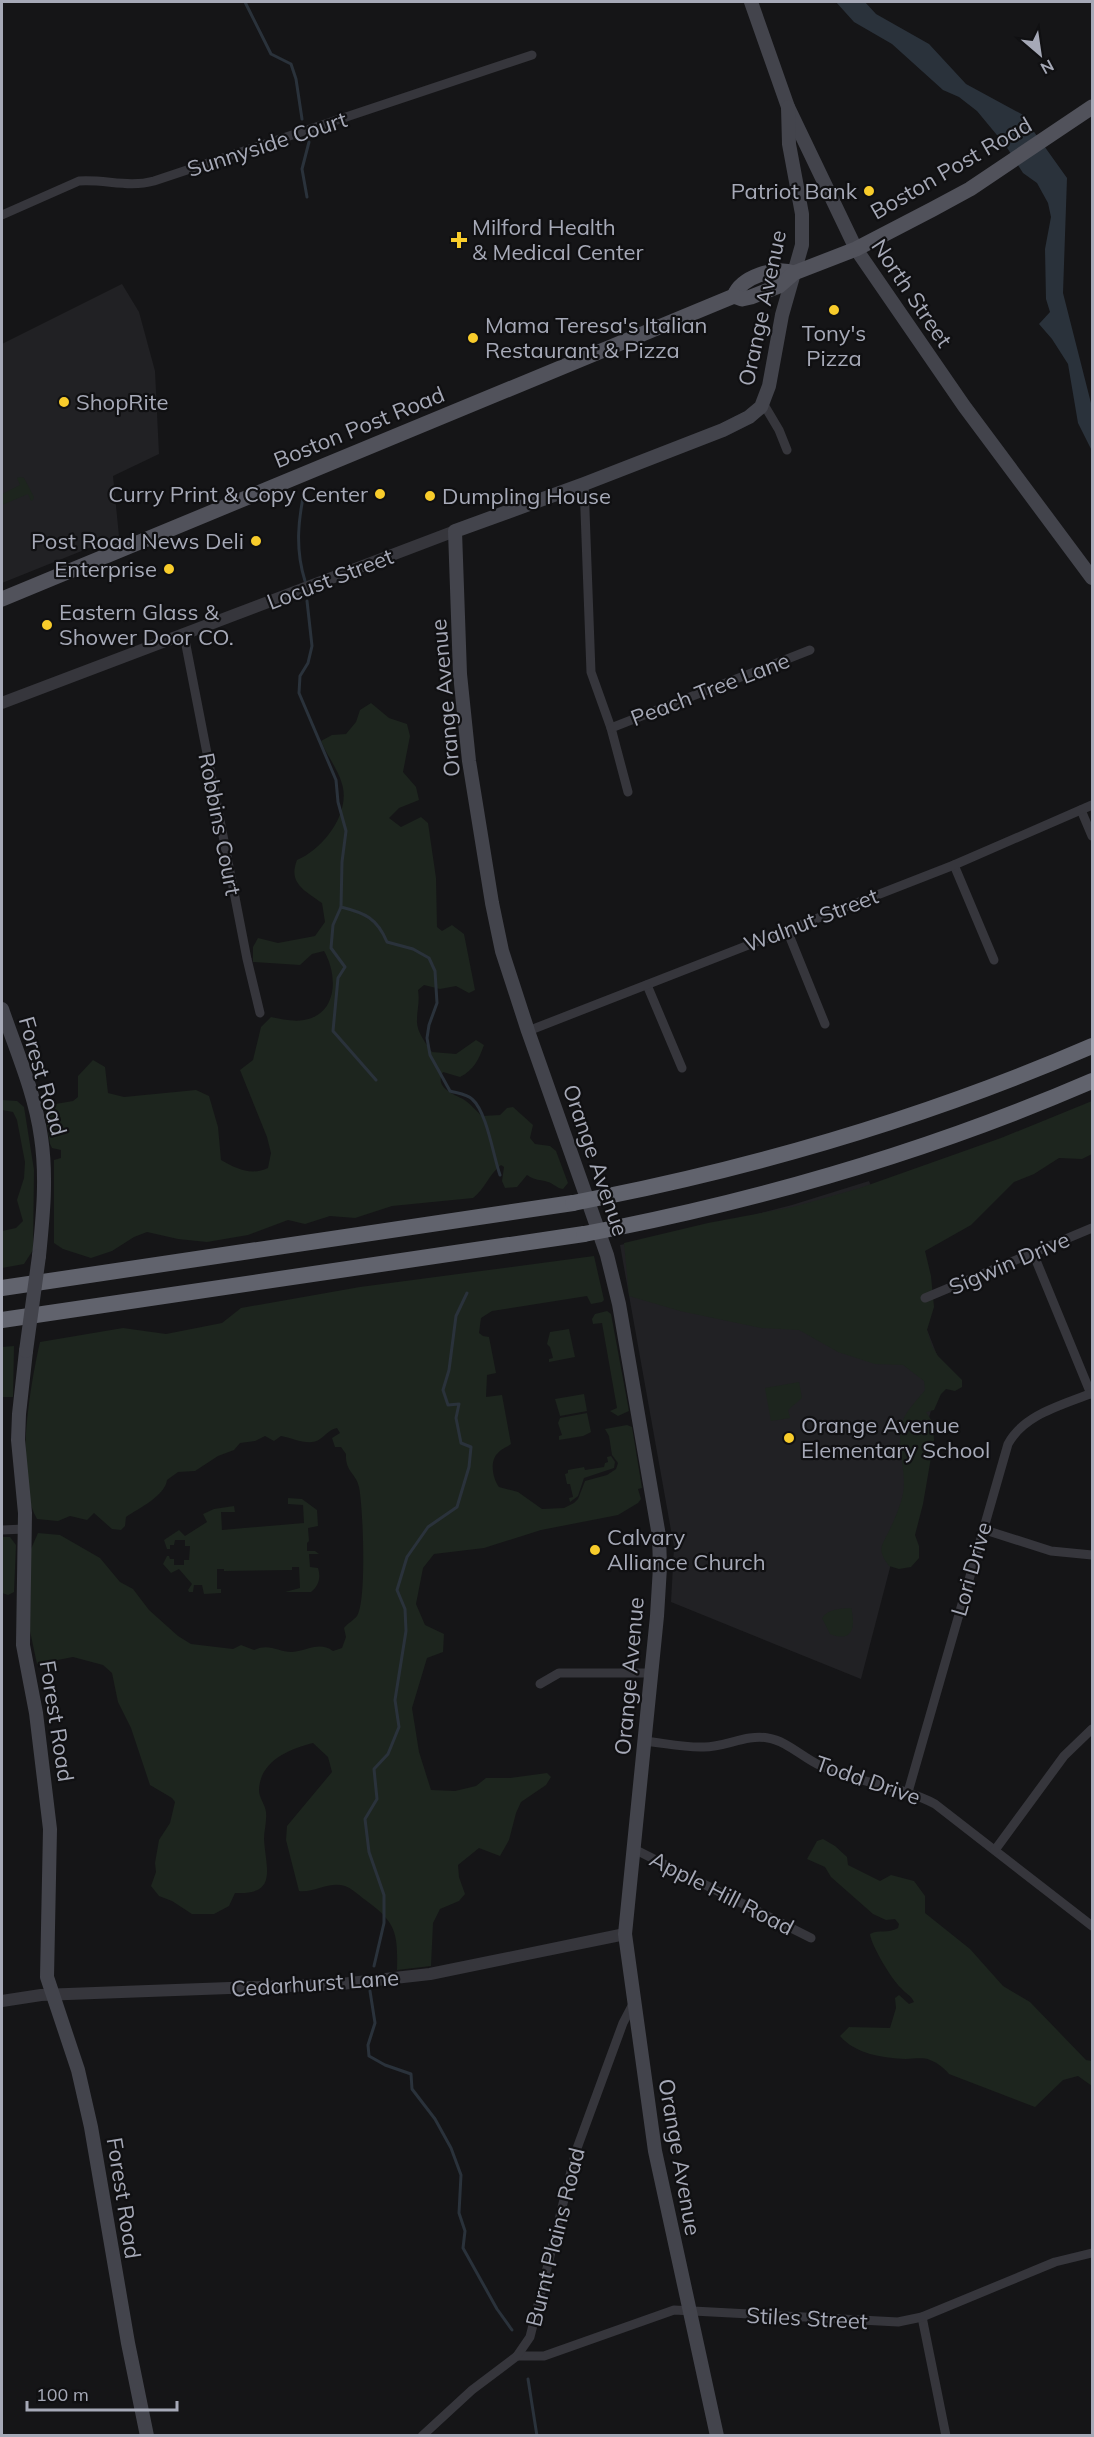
<svg xmlns="http://www.w3.org/2000/svg" width="1094" height="2437" viewBox="0 0 1094 2437" font-family="Mulish,sans-serif">
  <style>
    .built { fill: #212124 }
    .green { fill: #1d251e }
    .water { fill: #2a323b }
    .lines { fill: none; stroke-linecap: round; stroke-linejoin: round }
    .stream { stroke: #2a323b; stroke-width: 3 }
    .minor { stroke: #36363c; stroke-width: 9 }
    .tertiary { stroke: #36363c; stroke-width: 12 }
    .secondary { stroke: #43444c; stroke-width: 14 }
    .primary { stroke: #51525b; stroke-width: 15 }
    .motorway { stroke: #61636d; stroke-width: 16 }
    .secondary-bridge { stroke: #43444c; stroke-width: 14 }
    .motorway-bridge { stroke: #61636d; stroke-width: 16 }
    .poi-dot { fill: #f8cc2b; stroke: #101012; stroke-width: 2 }
    .labels { text-anchor: middle; dominant-baseline: central; stroke-width: 4.5; stroke-linejoin: round; paint-order: stroke }
    .street-label { font-size: 22px; fill: #a6a9b7; stroke: #101012 }
    .poi-label { font-size: 22px; fill: #a6a9b7; stroke: #101012; text-anchor: start }
  </style>
  <rect width="100%" height="100%" fill="#151517"/>
  <g class="built">
    <polygon points="122,284 139,312 155,371 159,454 113,476 119,536 2,583 2,344"/>
    <polygon points="869,1181 942,1368 861,1679 671,1602 674,1547 620,1245 718,1224 792,1205"/>
  </g>
  <g class="green">
    <polygon points="20,477 24,478 34,497 33,500 31,501 28,494 2,505 2,494 20,485 17,478"/>
    <path d="M371,703l18,15 18,6 3,12 -7,36 13,15 3,13 -20,8 -10,10 12,9 20,-10 7,6 8,55 1,49 5,4 10,-6 12,9 11,56 -6,3 -13,-7 -16,3 -16,-4 -6,5c2,12 -1,19 -1,30 -1,11 9,24 15,32l24,2 20,-14 8,5c-5,14 -10,25 -24,32l-17,-5c-9,15 10,22 20,27 7,4 13,12 19,17l18,-1 7,-7 6,-1 20,18 -3,13 5,6 15,2 6,5 12,32 -5,6c-7,-1 -10,-6 -15,-7 -9,-3 -12,-1 -21,-7l-10,12 -12,1 -3,-7 2,-14 -3,-2c-12,9 -16,24 -28,33l-81,8 -37,12 -25,-2 -25,8 -17,-4 -40,15 -41,7 -29,-3 -31,-7 -13,5 -22,14 -21,7 -28,-9 -9,-6v-83l7,-2v-8l-9,-2 -2,-4 -6,-38 29,-5 5,-4v-21l15,-16 12,7 3,26 16,4 72,-7 13,6 9,31 3,33c16,9 30,16 47,8l3,-15 -4,-16 -27,-67 13,-10 8,-33 10,-10c10,2 23,5 33,3 34,-6 34,-45 20,-69l-12,3 -12,11 -47,-3v-15l5,-9 20,5 37,-7 10,-14 -3,-19c-18,-13 -34,-20 -25,-43 26,-11 54,-47 45,-76 -4,-15 -15,-28 -21,-43l11,-6 14,-1 10,-12 4,-12z"/>
    <polygon points="2,1100 17,1101 24,1107 34,1170 33,1250 24,1264 2,1268 2,1231 16,1228 23,1221 17,1200 24,1178 25,1162 17,1120 13,1112 2,1110"/>
    <path d="M1092,1101v53l-10,5 -23,-1 -25,16 -20,8 -43,43 -46,26 6,25 3,31 -7,23 5,16 6,10 24,24v7l-7,4 -9,-2 -5,5 -7,16 -8,2 7,11 1,17 -11,64 -8,31 4,11v12l-8,9 -12,2 -10,-3c-11,-15 -9,-18 -1,-33 5,-10 11,-24 14,-35 7,-26 -8,-51 1,-78 4,-10 15,-21 22,-30l-1,-9 -21,-16 -28,-1 -37,-12 -39,-22 -38,-2 -81,-17 -51,-15 -5,-53 84,-20 85,-16 67,-19 141,-50z"/>
    <path d="M594,1256l10,44 -2,2 -11,2 -4,-8 -95,15 -11,7 -2,15 4,3 6,1 7,36 -9,2 -1,22 16,-2 9,49c-4,3 -10,5 -13,9 -9,8 -5,26 1,34l19,5 24,17 22,-1 10,-5 4,-4 7,-18 22,-6 9,-6 2,-6 -6,-8 -3,-19 -4,-7 22,-4 5,2 10,61 -4,1 3,10 -3,4 -20,12 -77,15 -57,18 -50,6 -11,14 -7,36 9,21 19,9 -1,18 -16,6 -15,50 7,44 12,38 24,1 21,-5 10,-8h24l37,-5 4,4 -5,8 -25,17 -5,11 -7,27 -9,16 -21,-8 -21,17 1,12 6,17 -6,7 -19,8 -7,14 -2,43 -34,4c1,-38 -1,-48 -33,-71 -5,-4 -13,-11 -19,-13 -16,-5 -31,7 -46,5l-13,-51 1,-14 45,-54 -4,-15 -15,-14c-24,6 -53,18 -54,47 0,8 6,14 7,22 1,9 -2,19 -2,27 2,31 14,56 -29,54l-6,13 -15,8h-22l-20,-13 -13,-5 -8,-10 5,-14 -1,-9 4,-23 11,-17 5,-21 -3,-4 -22,-13 -19,-57 -13,-26 -6,-29 -9,-8 -30,-8 -36,7 -7,-33 1,-82 7,-16 22,2 40,23 20,24 13,7 16,21 29,26 13,8 42,5 8,-4 13,5c16,-7 23,2 38,2 15,-1 27,-11 41,-1l9,-3 4,-11 -2,-9c4,-5 10,-8 13,-12 10,-15 6,-110 2,-129 -3,-14 -14,-15 -13,-33l-5,-7h-6l-3,-9 8,-5 -3,-5c-8,2 -10,6 -17,11 -10,8 -27,-1 -39,-3l-7,5 -9,-5 -10,5 -15,2 -6,7 -16,6 -23,15 -17,1 -11,8c-2,16 -28,28 -41,37l-1,9 -4,4 -9,-1 -18,-16 -7,7 -17,-4 -12,5 -21,-2c-23,-40 -7,-133 3,-177l83,-14 43,6 56,-11 19,-15 119,-21z"/>
    <polygon points="607,1311 611,1314 629,1411 618,1416 610,1411 617,1408 602,1323 593,1324 592,1319 595,1314"/>
    <polygon points="569,1329 575,1357 549,1362 549,1359 553,1358 550,1347 547,1344 550,1332"/>
    <polygon points="14,1346 13,1397 2,1397 2,1347"/>
    <polygon points="799,1382 802,1398 788,1410 790,1418 771,1421 765,1388"/>
    <polygon points="584,1394 587,1411 560,1416 555,1399"/>
    <polygon points="587,1413 591,1432 583,1436 559,1440 559,1436 562,1435 558,1423 560,1418"/>
    <polygon points="611,1456 615,1462 614,1468 584,1478 578,1496 570,1502 569,1498 573,1497 570,1484 567,1484 565,1474 568,1473 568,1470 584,1467 585,1470 604,1467 605,1463 608,1462 607,1457"/>
    <path d="M288,1498l14,1 15,11 1,16 -10,2 1,13 -2,2v8h8l4,3h-10l1,13 8,1c3,9 1,18 -7,24h-26l15,-4 -1,-21h-7v3l-68,1v-2h-7v20h4v4l-17,1 -2,-9h-8l-1,7h-4l-1,-2 4,-6 -13,-15 -8,4 -8,-9 4,-8h2l1,3h4v6h10v-5h5l1,-14h-5v-6h-10l-1,5h-4v4h-3l-3,-9 15,-10 6,6 22,-14 -4,-8 11,-5 20,-3 1,6h-14l1,18 82,-7 -1,-18 -15,-1z"/>
    <polygon points="2,1537 10,1537 16,1545 14,1592 8,1595 2,1593"/>
    <path d="M851,1608c5,19 2,35 -21,26l-8,-16c7,-10 19,-9 29,-10z"/>
    <path d="M823,1839l12,7 12,11 1,8 32,16 11,-6 23,6 11,15v17l45,36 33,37 27,16 56,58 6,1v25l-14,-10 -15,4 -28,27 -86,-33c-5,-6 -11,-11 -19,-14 -7,-3 -17,-1 -24,-1 -23,-1 -51,-5 -66,-23l9,-9 41,1 6,-20 -1,-10 4,-3 10,9 5,-2c-3,-7 -8,-8 -13,-14 -9,-8 -30,-43 -31,-54 9,-5 18,0 28,-6l1,-4 -4,-5 -9,1 -13,-6 -42,-37 -6,-10 -18,-8 10,-18z"/>
  </g>
  <polygon class="water" points="836,2 865,2 876,14 929,44 966,84 1027,117 1032,129 1067,178 1063,293 1092,407 1092,451 1078,423 1068,364 1052,339 1039,324 1050,312 1046,299 1045,249 1051,217 1048,203 1037,183 1023,173 1006,146 977,111 959,97 943,90 892,44 854,22"/>
  <g class="lines">
    <g class="stream">
      <polyline points="245,2 271,54 291,64 296,79 302,119"/>
      <polyline points="307,197 302,169 309,142"/>
      <path d="M305,488c-7,32 -10,61 0,93"/>
      <path d="M307,601l5,45 -4,17 -8,13 -1,17 37,87 2,22 8,29 -4,31 -1,45c24,6 36,11 46,35l26,7 16,9 6,13 2,32 -8,22 -2,13 3,17 20,36c6,2 17,3 22,8 15,13 21,56 28,76"/>
      <polyline points="341,907 333,925 331,948 345,967 338,978 333,1031 376,1080"/>
      <polyline points="374,1966 384,1923 384,1895 369,1852 365,1819 377,1799 374,1769 388,1754 399,1727 395,1700 406,1631 405,1609 397,1590 407,1557 428,1527 457,1507 469,1467 471,1447 461,1443 456,1418 459,1404 448,1405 443,1390 449,1370 456,1316 467,1293"/>
      <polyline points="370,1991 375,2023 368,2045 369,2056 385,2065 411,2074 412,2089 435,2119 451,2148 461,2175 459,2213 465,2231 463,2248 497,2309 512,2330"/>
      <polyline points="528,2379 537,2436"/>
    </g>
    <g class="minor">
      <path d="M2,215l77,-34c26,-2 49,7 75,0l378,-126"/>
      <polyline points="763,403 779,430 787,450"/>
      <polyline points="584,484 591,672 611,728 628,792"/>
      <polyline points="184,635 247,959 260,1013"/>
      <polyline points="611,728 810,650"/>
      <polyline points="1081,810 1092,836"/>
      <polyline points="954,865 994,960"/>
      <polyline points="787,930 825,1024"/>
      <polyline points="647,985 682,1068"/>
      <polyline points="528,1031 954,865 1092,805"/>
      <polyline points="1033,1253 1091,1394"/>
      <polyline points="925,1298 1092,1228"/>
      <polyline points="982,1529 1051,1551 1092,1555"/>
      <polyline points="2,1530 24,1529"/>
      <polyline points="540,1684 559,1673 651,1673"/>
      <path d="M644,1741c20,2 41,7 60,6 22,0 42,-13 64,-9 19,3 35,20 53,28 36,17 78,19 114,38l157,122"/>
      <path d="M908,1792l100,-348c16,-30 55,-39 84,-51"/>
      <polyline points="632,1848 811,1938"/>
      <polyline points="995,1850 1064,1756 1092,1729"/>
      <polyline points="922,2317 946,2436"/>
      <polyline points="517,2356 544,2356 674,2310 898,2322 922,2317 1055,2262 1092,2253"/>
      <polyline points="422,2436 472,2390 517,2356 530,2337 576,2151 623,2023 634,2002"/>
    </g>
    <g class="tertiary">
      <polyline points="2,703 455,531"/>
      <polyline points="2,2001 41,1995 341,1984 430,1974 625,1934"/>
    </g>
    <g class="secondary">
      <polyline points="751,2 788,107 856,249 964,406 1092,578"/>
      <path d="M2,1009c14,41 33,84 39,128 6,40 2,79 -2,119"/>
      <polyline points="26,1351 19,1414 18,1440 25,1513 23,1645 36,1713 50,1829 47,1977 78,2070 91,2127 128,2343 147,2436"/>
      <polyline points="717,2436 655,2151 625,1934 657,1616 660,1567 659,1536 619,1304 607,1255 528,1031 502,951 492,903 469,761 460,674 455,531 584,484 723,430 749,417 761,407 769,386 782,315 802,245 802,214 789,144 788,107"/>
    </g>
    <g class="primary">
      <path d="M734,296c7,-19 41,-30 60,-23"/>
      <polyline points="2,599 734,296 742,299 751,297 779,286 794,273 856,249 933,209 970,189 1092,107"/>
    </g>
    <g class="motorway">
      <path d="M603,1197c169,-34 332,-83 489,-151"/>
      <path d="M615,1228c164,-33 324,-81 477,-147"/>
      <polyline points="2,1288 573,1203"/>
      <polyline points="2,1320 584,1234"/>
    </g>
    <polyline class="secondary-bridge" points="26,1351 39,1256"/>
    <g class="motorway-bridge">
      <polyline points="573,1203 603,1197"/>
      <polyline points="584,1234 615,1228"/>
    </g>
  </g>
  <g class="poi-dot">
    <circle cx="869" cy="191" r="6"/>
    <path d="M456 231h6v6h6v6h-6v6h-6v-6h-6v-6h6z"/>
    <circle cx="834" cy="310" r="6"/>
    <circle cx="473" cy="338" r="6"/>
    <circle cx="64" cy="402" r="6"/>
    <circle cx="380" cy="494" r="6"/>
    <circle cx="430" cy="496" r="6"/>
    <circle cx="256" cy="541" r="6"/>
    <circle cx="169" cy="569" r="6"/>
    <circle cx="47" cy="625" r="6"/>
    <circle cx="789" cy="1438" r="6"/>
    <circle cx="595" cy="1550" r="6"/>
  </g>
  <g class="labels">
    <g class="street-label">
      <text transform="translate(267 144) rotate(-18)">Sunnyside Court</text>
      <text transform="translate(951 168) rotate(-30)">Boston Post Road</text>
      <text transform="translate(912 293) rotate(56)">North Street</text>
      <text transform="translate(762 308) rotate(-78)">Orange Avenue</text>
      <text transform="translate(359 427) rotate(-22)">Boston Post Road</text>
      <text transform="translate(330 579) rotate(-21)">Locust Street</text>
      <text transform="translate(710 689) rotate(-21)">Peach Tree Lane</text>
      <text transform="translate(445 698) rotate(-95)">Orange Avenue</text>
      <text transform="translate(220 824) rotate(79)">Robbins Court</text>
      <text transform="translate(811 920) rotate(-21)">Walnut Street</text>
      <text transform="translate(43 1076) rotate(74)">Forest Road</text>
      <text transform="translate(596 1160) rotate(71)">Orange Avenue</text>
      <text transform="translate(1009 1263) rotate(-23)">Sigwin Drive</text>
      <text transform="translate(971 1569) rotate(-74)">Lori Drive</text>
      <text transform="translate(629 1676) rotate(-85)">Orange Avenue</text>
      <text transform="translate(57 1721) rotate(81)">Forest Road</text>
      <text transform="translate(868 1780) rotate(19)">Todd Drive</text>
      <text transform="translate(722 1893) rotate(27)">Apple Hill Road</text>
      <text transform="translate(315 1983) rotate(-4)">Cedarhurst Lane</text>
      <text transform="translate(680 2157) rotate(80)">Orange Avenue</text>
      <text transform="translate(124 2198) rotate(81)">Forest Road</text>
      <text transform="translate(555 2237) rotate(-76)">Burnt Plains Road</text>
      <text transform="translate(807 2318) rotate(3)">Stiles Street</text>
    </g>
    <g class="poi-label">
      <text x="857" y="191" text-anchor="end">Patriot Bank</text>
      <text x="472" y="227">Milford Health<tspan x="472" dy="25">&amp; Medical Center</tspan></text>
      <text x="485" y="325">Mama Teresa's Italian<tspan x="485" dy="25">Restaurant &amp; Pizza</tspan></text>
      <text x="834" y="333" text-anchor="middle">Tony's<tspan x="834" dy="25">Pizza</tspan></text>
      <text x="76" y="402">ShopRite</text>
      <text x="368" y="494" text-anchor="end">Curry Print &amp; Copy Center</text>
      <text x="442" y="496">Dumpling House</text>
      <text x="244" y="541" text-anchor="end">Post Road News Deli</text>
      <text x="157" y="569" text-anchor="end">Enterprise</text>
      <text x="59" y="612">Eastern Glass &amp;<tspan x="59" dy="25">Shower Door CO.</tspan></text>
      <text x="801" y="1425">Orange Avenue<tspan x="801" dy="25">Elementary School</tspan></text>
      <text x="607" y="1537">Calvary<tspan x="607" dy="25">Alliance Church</tspan></text>
    </g>
  </g>
  <rect width="1094" height="2437" fill="none" stroke="#a6a9b7" stroke-width="6"/>
  <g transform="translate(1040 54) rotate(151)" stroke="#101012" stroke-width="4.5" paint-order="stroke">
  <path d="M0-4.5L10 22L0 15L-10 22Z" fill="#a6a9b7"/>
  <text y="-9" font-size="16" font-weight="bold" text-anchor="middle" fill="#a6a9b7">N</text>
  </g>
  <path d="M27 2401v9h150v-9" fill="none" stroke="#a6a9b7" stroke-width="3"/>
  <text x="36" y="2401" font-size="18" fill="#a6a9b7" stroke="#101012" stroke-width="4.5" paint-order="stroke">100 m</text>
</svg>
